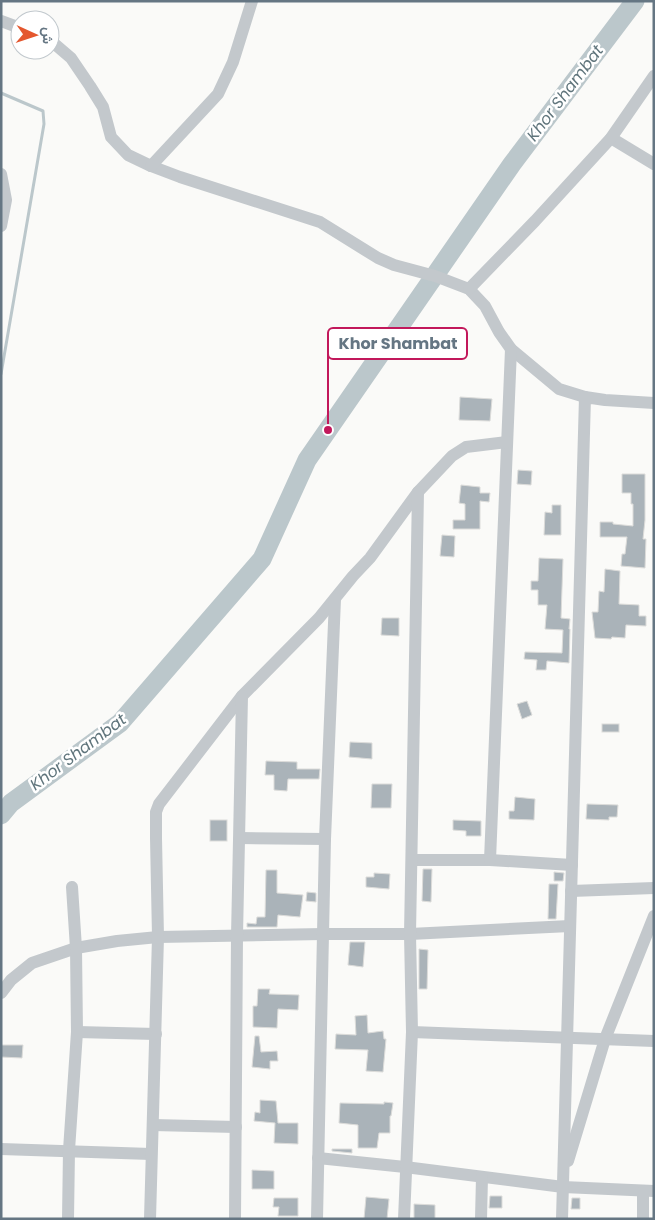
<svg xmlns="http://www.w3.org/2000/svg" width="655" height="1220" viewBox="0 0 655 1220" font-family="Poppins,Vazirmatn,sans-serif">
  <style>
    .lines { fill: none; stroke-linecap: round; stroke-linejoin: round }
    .stream { stroke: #bbc7cb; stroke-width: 3 }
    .river { stroke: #bbc7cb; stroke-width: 19 }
    .building { fill: #aab3b9; stroke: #dcdcda }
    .street { stroke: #c3c8cc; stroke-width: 12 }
    .labels { text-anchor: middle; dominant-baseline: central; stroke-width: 5; stroke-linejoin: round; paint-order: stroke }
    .water-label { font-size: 16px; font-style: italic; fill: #60757c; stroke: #fff }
    .leader { fill: none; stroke: #c2185b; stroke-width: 2 }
    .callout-dot { fill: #c2185b; stroke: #fff; stroke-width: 2 }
    .callout { fill: #fff; stroke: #c2185b; stroke-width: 2 }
    .callout-label { font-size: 16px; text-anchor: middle; font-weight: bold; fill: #657683 }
  </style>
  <rect width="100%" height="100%" fill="#fafaf8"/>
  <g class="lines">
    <polyline class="stream" points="1,93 43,111 44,124 1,374"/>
    <polyline class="river" points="1,815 11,803 120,723 262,559 307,460 512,164 635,1"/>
  </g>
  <g class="building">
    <polygon points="460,397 492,399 490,421 459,420"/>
    <polygon points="518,470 532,471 531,485 517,484"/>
    <polygon points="622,474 645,474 645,520 643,539 646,539 645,568 621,566 622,554 625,554 627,537 600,537 600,522 613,522 613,524 633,526 633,504 631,504 631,493 622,493"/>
    <polygon points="461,485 480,487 480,493 490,493 489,502 480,501 480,529 453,529 453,520 465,520 465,504 459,503"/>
    <polygon points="552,505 561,505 561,535 544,535 545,512 552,513"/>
    <polygon points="442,535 455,536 454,557 440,556"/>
    <polygon points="539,558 563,559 561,618 570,619 569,629 570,629 569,663 547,661 546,670 536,670 537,660 524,659 525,652 562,653 563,630 545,629 547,605 538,605 538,590 531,590 531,581 538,581"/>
    <polygon points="605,569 620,571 619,604 639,605 639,616 646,616 646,626 626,625 625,638 612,637 611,639 595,638 592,612 598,612 599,591 604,592"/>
    <polygon points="382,618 399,618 399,636 381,635"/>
    <polygon points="527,701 532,715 522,719 517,704"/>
    <rect x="602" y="724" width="17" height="8"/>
    <polygon points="350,742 372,743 372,759 349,757"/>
    <polygon points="266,761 297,762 297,769 320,769 319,779 288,779 287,791 274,790 274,775 265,775"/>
    <polygon points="372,784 392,784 391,808 371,808"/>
    <polygon points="515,797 535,799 534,820 509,819 509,811 514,811"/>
    <polygon points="587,804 618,805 617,817 609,817 609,820 586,819"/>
    <rect x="210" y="820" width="17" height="21"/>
    <polygon points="453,820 481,821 481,836 466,836 466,831 453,830"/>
    <polygon points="423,869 432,869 431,902 422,901"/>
    <polygon points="266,870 277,870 277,893 303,895 300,917 278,915 277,927 247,927 247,923 256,924 257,917 265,917"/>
    <polygon points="554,872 564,873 563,881 554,881"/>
    <polygon points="374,873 390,874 389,889 366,887 366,877 374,877"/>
    <polygon points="549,884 558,884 556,919 548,919"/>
    <polygon points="307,892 316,893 316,902 306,901"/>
    <polygon points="350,942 365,942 363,967 348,965"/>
    <polygon points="419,949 428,950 427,989 419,989"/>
    <polygon points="258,989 270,989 269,994 299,995 298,1010 278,1009 277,1028 253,1027 253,1006 257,1006"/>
    <polygon points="367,1015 368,1033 383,1031 384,1039 386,1039 383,1072 366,1071 368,1050 335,1049 336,1034 356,1035 355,1016"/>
    <polygon points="255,1036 259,1036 261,1052 277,1051 278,1061 270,1061 270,1069 252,1067"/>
    <polygon points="1,1045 23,1045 22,1058 1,1057"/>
    <polygon points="260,1100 276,1101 278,1123 298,1123 298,1144 274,1143 275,1123 254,1121 255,1112 260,1113"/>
    <polygon points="384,1102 393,1103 391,1116 390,1116 390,1133 379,1133 377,1148 358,1148 358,1125 339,1123 340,1103 384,1104"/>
    <polygon points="332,1149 352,1149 352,1153 332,1151"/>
    <polygon points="252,1170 274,1171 274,1189 252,1189"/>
    <polygon points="490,1196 502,1196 502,1208 489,1208"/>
    <polygon points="366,1197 389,1199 387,1219 364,1219"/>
    <polygon points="274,1198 298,1198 298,1216 278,1216 279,1207 273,1207"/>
    <polygon points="572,1198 580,1198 580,1209 571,1209"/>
    <polygon points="414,1204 435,1205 435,1219 414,1219"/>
  </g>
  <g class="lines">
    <g class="street">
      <polyline points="1,21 20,28"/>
      <polyline points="50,40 71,58 90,86 103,107 111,137 128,155 151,166 180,177 320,222 378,258 394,265 435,276 469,289 485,306 499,332 511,349 559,389 585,397"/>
      <polyline points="611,138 654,164"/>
      <polyline points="151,166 218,94 233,62 252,1"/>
      <polyline points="1,174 6,200 1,226"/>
      <polyline points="469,289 535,221 611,138 654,76"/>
      <polyline points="240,838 325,839"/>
      <polyline points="412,860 490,860 572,865"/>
      <polyline points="490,860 511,349"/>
      <polyline points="571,891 654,888"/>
      <polyline points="1,993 11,980 32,963 76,948 117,941 158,937 323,934 410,934 570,926"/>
      <polyline points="77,1032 156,1034"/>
      <polyline points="412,1032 654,1041"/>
      <polyline points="153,1125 236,1127"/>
      <polyline points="1,1149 151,1154"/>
      <polyline points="318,1158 405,1167 563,1187 654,1191"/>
      <polyline points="568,1161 605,1039 654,916"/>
      <polyline points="68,1219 69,1150 77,1032 76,948 72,887"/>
      <polyline points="150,1219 158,937 156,838 156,812 159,804 242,696 319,618 353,576 370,558 418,492 452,456 466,447 507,442"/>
      <polyline points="235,1219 237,936 242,696"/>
      <polyline points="317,1219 325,839 335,599"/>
      <polyline points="404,1219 412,1032 410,934 418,492"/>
      <polyline points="481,1219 482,1177"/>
      <polyline points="562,1219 585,397 605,400 654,403"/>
      <polyline points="643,1219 643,1191"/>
    </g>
  </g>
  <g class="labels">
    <g class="water-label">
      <text transform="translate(565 93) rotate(-53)">Khor Shambat</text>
      <text transform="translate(78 752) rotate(-37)">Khor Shambat</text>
    </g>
  </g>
  <path class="leader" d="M328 430L328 344"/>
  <circle class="callout-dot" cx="328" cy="430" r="5"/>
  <rect class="callout" x="328" y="328" width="139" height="31" rx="5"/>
  <g class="callout-label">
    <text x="398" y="349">Khor Shambat</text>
  </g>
  <rect width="655" height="1220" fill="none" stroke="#657683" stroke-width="5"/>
  <g transform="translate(35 35) rotate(93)"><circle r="24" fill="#ffffff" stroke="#c1c8cd"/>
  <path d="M0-4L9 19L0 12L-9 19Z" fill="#e4572e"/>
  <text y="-8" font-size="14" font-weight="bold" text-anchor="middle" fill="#657683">ش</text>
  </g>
</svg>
